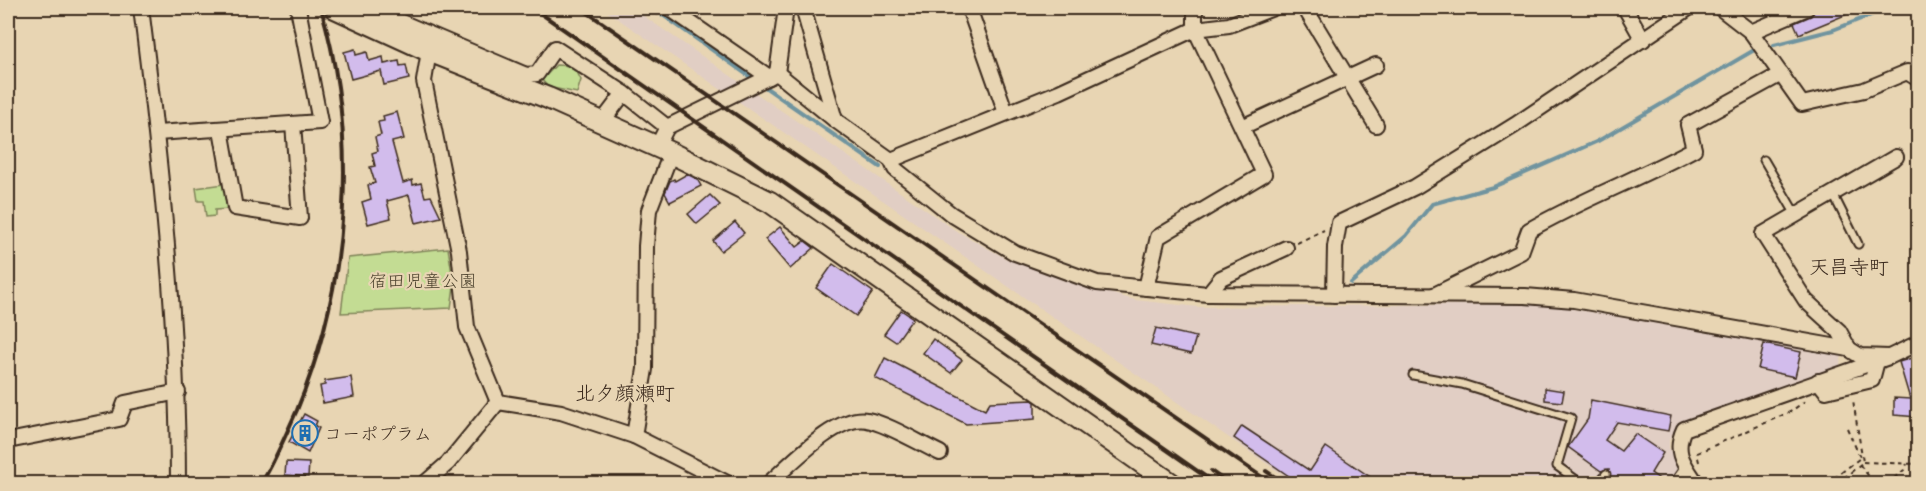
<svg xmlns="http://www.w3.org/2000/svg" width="1926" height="491" viewBox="0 0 1926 491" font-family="Delius,'Klee One',sans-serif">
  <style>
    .built { fill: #e1cec4 }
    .green { fill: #c3dc93; stroke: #7f8358; stroke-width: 1.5 }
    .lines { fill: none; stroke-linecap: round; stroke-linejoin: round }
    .stream { stroke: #70949f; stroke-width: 4 }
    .building { fill: #d2bcec; stroke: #3b2a1e; stroke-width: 1.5 }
    .lane-casing { stroke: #3b2a1e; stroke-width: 11 }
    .street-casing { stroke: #3b2a1e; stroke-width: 18 }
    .secondary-casing { stroke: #3b2a1e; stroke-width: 24 }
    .path { stroke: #3b2a1e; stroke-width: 2; stroke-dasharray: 4.5 4.5; stroke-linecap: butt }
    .lane { stroke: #e8d5b3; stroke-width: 7 }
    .street { stroke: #e8d5b3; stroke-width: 14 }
    .secondary { stroke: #e8d5b3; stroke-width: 20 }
    .rail { stroke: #3b2a1e; stroke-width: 4 }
    .labels { text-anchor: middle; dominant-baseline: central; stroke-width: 4.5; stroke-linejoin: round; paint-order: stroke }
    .park-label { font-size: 18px; fill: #4f4530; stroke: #e8d5b3 }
    .poi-label { font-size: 18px; fill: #3b2a1e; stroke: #e8d5b3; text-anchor: start }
    .neighbourhood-label { font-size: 20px; fill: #3b2a1e; stroke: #e8d5b3 }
  </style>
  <rect width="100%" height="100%" fill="#e8d5b3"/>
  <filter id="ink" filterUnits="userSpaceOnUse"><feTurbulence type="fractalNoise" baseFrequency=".0167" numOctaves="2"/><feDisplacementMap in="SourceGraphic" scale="12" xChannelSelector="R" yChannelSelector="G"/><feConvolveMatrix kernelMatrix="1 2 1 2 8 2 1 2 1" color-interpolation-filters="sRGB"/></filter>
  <g filter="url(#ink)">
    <polygon class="built" points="602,8 632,8 955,230 1007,259 1066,281 1135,300 1199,307 1545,304 1842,356 1839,368 1676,428 1669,440 1669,448 1691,483 1295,483"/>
    <g class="green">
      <polygon points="556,65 574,66 581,80 577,93 548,87 542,80"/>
      <polygon points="224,184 228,209 215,210 215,216 206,217 204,201 198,201 196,188"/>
      <polygon points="448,248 454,286 451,308 341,313 348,258"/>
    </g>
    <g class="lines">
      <g class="stream">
        <polyline points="653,8 756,81"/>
        <polyline points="1774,45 1833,30 1889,8"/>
        <polyline points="762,85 880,167"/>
        <polyline points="1351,283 1406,236 1432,204 1493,187 1598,141 1756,49"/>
      </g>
    </g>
    <g class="building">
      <polygon points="1816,8 1862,8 1799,34 1794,23 1811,16"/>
      <polygon points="355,49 356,55 367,52 369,61 383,57 384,64 399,61 400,66 406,65 409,79 384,85 381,71 351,79 344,52"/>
      <polygon points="397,112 404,139 392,142 403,183 412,180 413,185 421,183 425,197 431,196 441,217 416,223 409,195 387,201 391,218 368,224 362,202 371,199 368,185 375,183 370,167 375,166 372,153 378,151 375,137 381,135 378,122 384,121 383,116"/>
      <polygon points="687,174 697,179 701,186 670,202 665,193 670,181 674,179 675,181"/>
      <polygon points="710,195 720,205 697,224 688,214"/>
      <polygon points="735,222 744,233 721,251 713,241"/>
      <polygon points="780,227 797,247 805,241 814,248 790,269 765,239"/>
      <polygon points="833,264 873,292 856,316 816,288"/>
      <polygon points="901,310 913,318 896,342 884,334"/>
      <polygon points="1156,328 1196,337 1191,354 1151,345"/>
      <polygon points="933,339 962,360 951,373 923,353"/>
      <polygon points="1764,344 1801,352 1795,377 1758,369"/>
      <polygon points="1918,356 1918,417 1894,415 1894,398 1910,399 1899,362"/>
      <polygon points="885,358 985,410 990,402 1032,400 1035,402 1035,419 966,424 875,378"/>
      <polygon points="351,377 354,397 323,403 320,386 325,385 325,381"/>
      <polygon points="1545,388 1564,391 1562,402 1545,400"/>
      <polygon points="1591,400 1671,416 1668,431 1617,422 1605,440 1621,451 1635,434 1663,453 1651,473 1665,483 1619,483 1610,477 1609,469 1601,471 1568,447 1588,419"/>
      <polygon points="304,414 317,421 315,426 319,428 308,453 289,442"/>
      <polygon points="1242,426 1310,471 1326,447 1379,483 1299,483 1234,438"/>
      <polygon points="286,462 309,463 308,477 285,475"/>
    </g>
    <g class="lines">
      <g class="lane-casing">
        <g id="lane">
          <polyline points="1764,160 1796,215"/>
          <polyline points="1833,194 1858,244"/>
          <polyline points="1413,375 1462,384 1571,418 1557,466 1582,484"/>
          <polyline points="1598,484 1606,474"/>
          <polyline points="1673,484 1685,467"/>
        </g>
      </g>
      <g class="street-casing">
        <g id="street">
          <path d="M141,8c20,158 37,316 37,476"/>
          <polyline points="368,8 526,75 537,74 555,48 624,93 602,122"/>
          <polyline points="669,8 769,77"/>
          <polyline points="803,8 835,120"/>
          <polyline points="969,8 1006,113"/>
          <polyline points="1305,8 1376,125"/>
          <polyline points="1625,8 1643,40"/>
          <polyline points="1720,8 1751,32 1802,104 1864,90 1907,72 1918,79"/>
          <polyline points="1751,32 1807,8"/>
          <polyline points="429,51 424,81 459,251 467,327 498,402"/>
          <polyline points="777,73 835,120 891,160 895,169 951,214 1015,253 1097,283 1208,294 1525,296 1574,300 1849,349 1860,356 1889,357"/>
          <polyline points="777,73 786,8"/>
          <polyline points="624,93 667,127"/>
          <polyline points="1242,127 1376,65"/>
          <polyline points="221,129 235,208 300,218 293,124"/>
          <polyline points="157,133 320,122 298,8"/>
          <polyline points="657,147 667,127 777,73"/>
          <polyline points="891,160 1059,92 1195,29 1229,25 1273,8"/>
          <polyline points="1146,288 1158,237 1264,174 1195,29 1195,8"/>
          <polyline points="1208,294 1221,278 1286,248"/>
          <polyline points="1334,295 1335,247 1339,223 1415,187 1515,125 1689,8"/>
          <path d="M1434,295l87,-43 8,-22c54,-31 111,-52 165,-81l-6,-24 93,-51"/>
          <polyline points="1849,349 1839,331 1806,301 1763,234 1896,157"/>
          <polyline points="1818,381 1826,391 1872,380 1877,361"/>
          <polyline points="498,402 561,412 634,436 729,484"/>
          <polyline points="634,436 645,369 646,246 649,210 671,153"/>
          <polyline points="8,441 119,419 125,403 178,392"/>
          <polyline points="424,484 448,463 498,402"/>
          <path d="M768,484c22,-19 69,-70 99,-64 19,3 54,24 73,33"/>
          <path d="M1697,484c-13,-20 -24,-32 -13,-55l205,-72 29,-14"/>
        </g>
      </g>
      <g class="secondary-casing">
        <polyline id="secondary" points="335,8 429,51 548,98 671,153 770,202 1172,484"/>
      </g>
      <g class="path">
        <polyline points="648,8 658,15"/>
        <polyline points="1297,243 1324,230"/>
        <polyline points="1847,428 1860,457"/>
        <polyline points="1699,462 1697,453 1790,412 1805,401"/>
        <polyline points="1863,462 1918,464"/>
        <polyline points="1860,465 1875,484"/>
        <polyline points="1709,476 1714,484"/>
        <polyline points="1827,484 1860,458"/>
        <polyline points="1837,484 1863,462 1853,400"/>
        <polyline points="1887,484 1904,470 1907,464"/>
      </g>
      <use href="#lane" class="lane"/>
      <use href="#street" class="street"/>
      <use href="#secondary" class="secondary"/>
      <g class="rail">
        <polyline points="533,8 1216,484"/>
        <polyline points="581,8 1272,484"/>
        <polyline points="1211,471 1229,484"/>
        <polyline points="1266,471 1285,484"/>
        <path d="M261,484c14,-23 25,-50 36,-74 52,-126 62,-271 24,-402"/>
      </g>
    </g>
  </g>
  <defs>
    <g id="building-ring" transform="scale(1.35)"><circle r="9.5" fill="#e8d5b3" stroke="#1f6fb2" stroke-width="1.5"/><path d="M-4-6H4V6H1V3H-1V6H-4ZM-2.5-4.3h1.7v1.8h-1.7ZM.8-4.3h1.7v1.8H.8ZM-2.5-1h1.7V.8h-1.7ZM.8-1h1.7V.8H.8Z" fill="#1f6fb2"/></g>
  </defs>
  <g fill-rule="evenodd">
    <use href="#building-ring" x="305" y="433"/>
  </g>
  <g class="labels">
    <g class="park-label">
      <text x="423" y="280">宿田児童公園</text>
    </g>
    <g class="poi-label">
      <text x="324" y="433">コーポプラム</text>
    </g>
    <g class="neighbourhood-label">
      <text x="1849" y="266">天昌寺町</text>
      <text x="625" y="392">北夕顔瀬町</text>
    </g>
  </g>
  <rect width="1926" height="491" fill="none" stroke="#e8d5b3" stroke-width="30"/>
  <rect x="15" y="15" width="1896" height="461" fill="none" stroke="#3b2a1e" stroke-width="2" filter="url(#ink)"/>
</svg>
